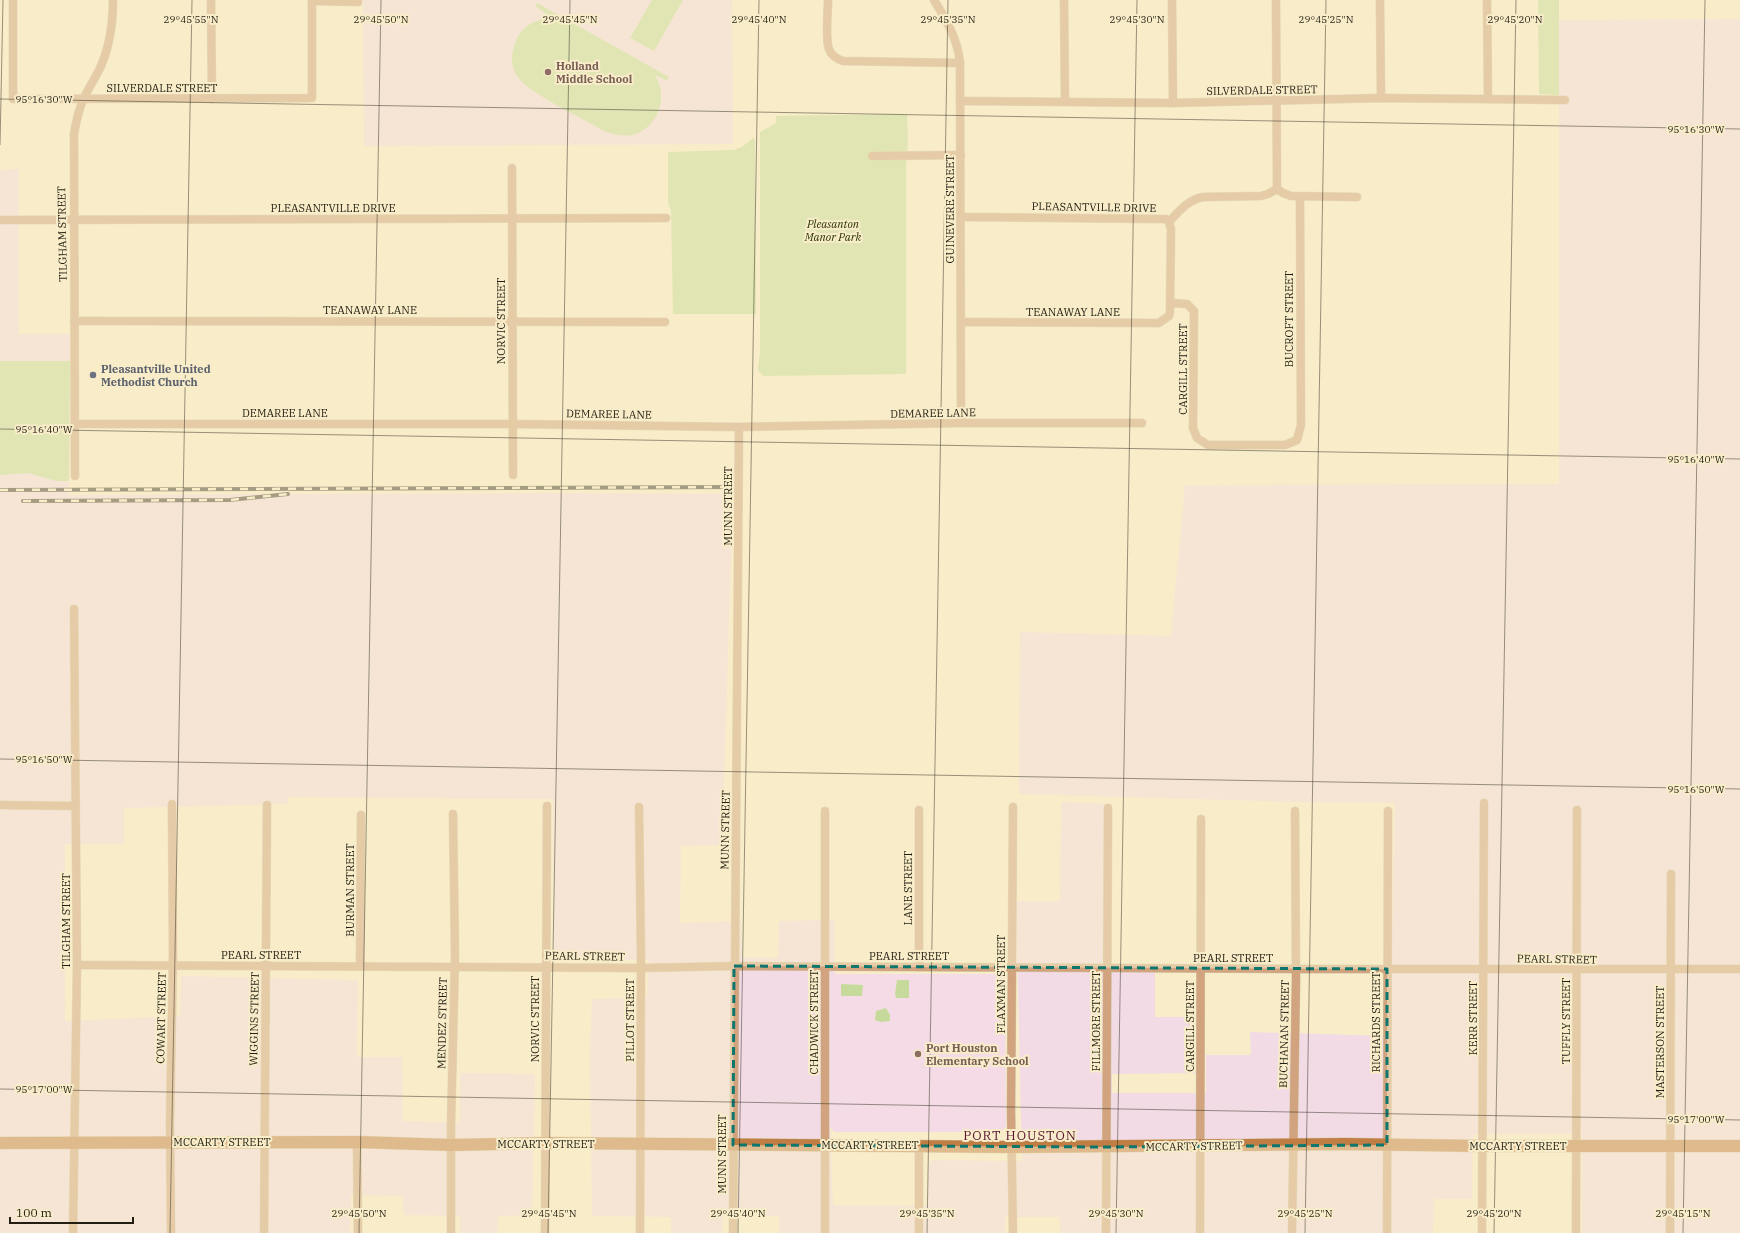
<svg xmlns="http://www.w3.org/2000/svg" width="1740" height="1233" viewBox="0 0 1740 1233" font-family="'IBM Plex Serif',serif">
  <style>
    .industrial { fill: #f3dbe5 }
    .education { fill: #f4dbe5 }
    .green { fill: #c6db9b }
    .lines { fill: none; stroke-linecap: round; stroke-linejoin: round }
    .minor-casing { stroke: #d1c7a8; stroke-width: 9 }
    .secondary-casing { stroke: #d1c7a8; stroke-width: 13 }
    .minor { stroke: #d1a37f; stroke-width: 8 }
    .secondary { stroke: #c07d44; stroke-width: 12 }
    .rail-casing { stroke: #403b2b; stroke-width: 4 }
    .rail { stroke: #f8ecc9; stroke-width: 2.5; stroke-dasharray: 8; stroke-linecap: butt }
    .marked { fill: none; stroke: #0f766e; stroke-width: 3; stroke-dasharray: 8 5; stroke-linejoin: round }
    .ticks { fill: none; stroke: #221e11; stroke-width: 1; stroke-opacity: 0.45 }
    .education-dot { fill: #8d6e63; stroke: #f8ecc9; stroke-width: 1.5 }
    .worship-dot { fill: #6b7280; stroke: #f8ecc9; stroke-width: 1.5 }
    .labels { text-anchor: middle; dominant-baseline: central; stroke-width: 4; stroke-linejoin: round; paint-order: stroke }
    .education-label { font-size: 11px; font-weight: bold; fill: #785e54; stroke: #f8ecc9; text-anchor: start }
    .street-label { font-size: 11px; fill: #221e11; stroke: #f8ecc9 }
    .park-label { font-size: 11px; font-style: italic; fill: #293600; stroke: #f8ecc9 }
    .worship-label { font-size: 11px; font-weight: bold; fill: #5b616d; stroke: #f8ecc9; text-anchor: start }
    .quarter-label { font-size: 13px; letter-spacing: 1px; fill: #581631; stroke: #f8ecc9 }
    .ticks-label { font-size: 10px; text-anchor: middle; fill: #221e11; stroke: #f8ecc9; stroke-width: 4; stroke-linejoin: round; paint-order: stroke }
  </style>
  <rect width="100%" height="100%" fill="#f8ecc9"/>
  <polygon class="industrial" points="1740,19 1740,1233 1582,1233 1582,1134 1473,1134 1472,1199 1434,1199 1433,1233 1060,1233 1060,1217 1005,1217 1005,1233 779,1233 779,1216 723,1215 722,1233 671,1233 671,1217 592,1216 590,1055 592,999 647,998 649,960 554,959 553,799 288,797 288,804 124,808 124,844 65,844 65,1021 180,1016 181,976 358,980 357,1057 402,1057 403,1121 460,1123 460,1073 535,1074 532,1215 498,1216 497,1233 460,1233 460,1216 404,1215 403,1196 351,1195 350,1233 0,1233 0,170 19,169 19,334 70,334 69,495 554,493 733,494 722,845 681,846 680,923 741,921 742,957 778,958 779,921 835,920 835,974 830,980 830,1128 833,1205 927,1206 929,1162 932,1160 1022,1161 1016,901 1060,901 1061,802 1111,804 1110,971 1155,971 1155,1017 1198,1017 1199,1073 1112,1074 1112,1093 1206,1093 1206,1055 1251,1055 1250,1032 1390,1036 1395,803 1294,802 1019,794 1020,632 1171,636 1185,485 1559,484 1559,20"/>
  <g class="education">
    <polygon points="363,0 732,0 733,144 364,146"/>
    <polygon points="835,974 1003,974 1005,976 1006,1127 999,1132 835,1132 830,1128 830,980"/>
  </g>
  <g class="green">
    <polygon points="652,0 683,0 654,51 630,38"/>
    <polygon points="1538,0 1559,0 1559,95 1539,94"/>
    <path d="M537,3l132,74 -2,4 -12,-6c13,20 5,48 -17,58 -11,5 -23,2 -34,-2 -19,-12 -77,-38 -87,-55 -7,-11 -6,-24 -1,-35 6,-16 21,-22 36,-23l-17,-12z"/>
    <polygon points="907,114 908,144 906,167 906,374 763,376 758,370 760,351 760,132 776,123 776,116"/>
    <polygon points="753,138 755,140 756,314 673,314 671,210 668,204 668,152 734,150 742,147"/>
    <polygon points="0,361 70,361 69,481 56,481 28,473 0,475"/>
    <polygon points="897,980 909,980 909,998 896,998 895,994"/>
    <polygon points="841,984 863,985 862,996 841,996"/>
    <polygon points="886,1008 890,1015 890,1021 881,1022 875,1020 876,1011"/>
  </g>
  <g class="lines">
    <g class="minor-casing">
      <g id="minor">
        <polyline points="13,0 13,99 312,98 312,0"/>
        <polyline points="211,0 212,99"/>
        <path d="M828,0c0,11 -3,40 1,49 2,6 8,10 14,12l117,2"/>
        <path d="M934,0c12,20 24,39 26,63l1,360"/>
        <polyline points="1064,0 1065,101"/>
        <polyline points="1172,0 1173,103"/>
        <polyline points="1276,0 1277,189"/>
        <polyline points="1380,0 1381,98"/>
        <polyline points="1487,0 1488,99"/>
        <polyline points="312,1 358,2"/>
        <polyline points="960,101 1173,103 1381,98 1565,100"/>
        <polyline points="872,156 961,155"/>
        <polyline points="512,168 513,475"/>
        <polyline points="1277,189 1283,193 1291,196 1357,197"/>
        <polyline points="961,217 1160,219 1166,219 1169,222"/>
        <polyline points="0,220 666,218"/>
        <path d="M1169,222c10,-11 19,-22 34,-25l58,-1 7,-2 9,-5"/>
        <polyline points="1171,303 1187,304 1194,311 1193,428 1197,438 1208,445 1285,445 1297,440 1301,425 1300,197"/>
        <polyline points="74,321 665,322"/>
        <polyline points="961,322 1159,323 1169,316 1170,312 1171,229 1169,222"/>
        <polyline points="75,424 512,424 739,427 961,423 1142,423"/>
        <path d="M75,476l-1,-342c2,-12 4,-24 10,-36 5,-11 12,-21 17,-32 9,-21 12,-43 12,-66"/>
        <polyline points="0,805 76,806"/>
        <polyline points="639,807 641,957 640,1233"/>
        <polyline points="1013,807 1011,1111 1013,1233"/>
        <polyline points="77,965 641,968 734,966 1296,969 1740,969"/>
        <polyline points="360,966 361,815"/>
        <polyline points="919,967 919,810"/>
        <polyline points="357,1142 358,1233"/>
        <polyline points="919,1145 919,1233"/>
        <polyline points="73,1233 77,965 74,609"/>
        <polyline points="171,1233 170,1124 173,956 172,804"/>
        <polyline points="264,1233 267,805"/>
        <polyline points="451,1233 451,1125 455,956 453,814"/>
        <polyline points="545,1233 547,806"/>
        <polyline points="733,1233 739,427"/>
        <polyline points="825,1233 825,811"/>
        <polyline points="1106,1233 1108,808"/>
        <polyline points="1200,1233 1201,819"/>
        <polyline points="1292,1233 1296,979 1295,811"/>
        <polyline points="1387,1233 1388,811"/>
        <polyline points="1482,1233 1484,803"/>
        <polyline points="1576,1233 1577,810"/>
        <polyline points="1670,1233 1671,874"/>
      </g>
    </g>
    <g class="secondary-casing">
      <polyline id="secondary" points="0,1143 357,1142 451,1145 546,1143 1012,1147 1345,1144 1483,1146 1740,1146"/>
    </g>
    <use href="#minor" class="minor"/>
    <use href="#secondary" class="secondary"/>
    <g class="rail-casing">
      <g id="rail">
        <polyline points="0,490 732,487"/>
        <polyline points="23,501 230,500 288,494"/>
      </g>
    </g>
    <use href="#rail" class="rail"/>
  </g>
  <path d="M0 0H1740V1233H0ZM734,966l653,3v176l-281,2 -373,-2z" fill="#f8ecc9" fill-opacity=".55" fill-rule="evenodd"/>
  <path class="marked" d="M734,966l653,3v176l-281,2 -373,-2z"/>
  <path class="ticks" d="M0,99l1740,30M0,145l3,-145M0,429l1740,30M0,759l1740,30M0,1089l1740,31M170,1233l22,-1233M359,1233l22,-1233M548,1233l22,-1233M738,1233l21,-1233M927,1233l21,-1233M1116,1233l21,-1233M1305,1233l21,-1233M1494,1233l22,-1233M1683,1233l22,-1233"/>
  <g class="education-dot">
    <circle cx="548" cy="72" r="4"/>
    <circle cx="918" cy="1054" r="4"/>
  </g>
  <circle class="worship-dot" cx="93" cy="375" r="4"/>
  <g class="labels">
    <g class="education-label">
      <text x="556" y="66">Holland<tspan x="556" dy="13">Middle School</tspan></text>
      <text x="926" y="1048">Port Houston<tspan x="926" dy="13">Elementary School</tspan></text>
    </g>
    <g class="street-label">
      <text x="162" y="88">SILVERDALE STREET</text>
      <text transform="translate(1262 90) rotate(-1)">SILVERDALE STREET</text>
      <text transform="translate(1094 207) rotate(1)">PLEASANTVILLE DRIVE</text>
      <text x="333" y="208">PLEASANTVILLE DRIVE</text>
      <text transform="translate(950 209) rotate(-90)">GUINEVERE STREET</text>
      <text transform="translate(62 234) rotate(-91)">TILGHAM STREET</text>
      <text x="370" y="310">TEANAWAY LANE</text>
      <text x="1073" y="312">TEANAWAY LANE</text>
      <text transform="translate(1289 319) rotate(-90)">BUCROFT STREET</text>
      <text transform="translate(501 321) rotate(-90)">NORVIC STREET</text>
      <text transform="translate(1183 369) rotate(-90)">CARGILL STREET</text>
      <text x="285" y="413">DEMAREE LANE</text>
      <text transform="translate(933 413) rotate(-1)">DEMAREE LANE</text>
      <text transform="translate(609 414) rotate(1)">DEMAREE LANE</text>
      <text transform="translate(728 506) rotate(-90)">MUNN STREET</text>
      <text transform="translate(725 830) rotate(-89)">MUNN STREET</text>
      <text transform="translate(908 888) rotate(-90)">LANE STREET</text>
      <text transform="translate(350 890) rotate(-90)">BURMAN STREET</text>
      <text transform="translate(66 921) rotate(-90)">TILGHAM STREET</text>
      <text x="261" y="955">PEARL STREET</text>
      <text transform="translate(585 956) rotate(1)">PEARL STREET</text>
      <text x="909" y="956">PEARL STREET</text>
      <text x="1233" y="958">PEARL STREET</text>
      <text transform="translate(1557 959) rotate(1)">PEARL STREET</text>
      <text transform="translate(1001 984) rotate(-90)">FLAXMAN STREET</text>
      <text transform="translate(161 1018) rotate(-89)">COWART STREET</text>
      <text transform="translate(1473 1018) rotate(-90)">KERR STREET</text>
      <text transform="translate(254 1019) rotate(-89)">WIGGINS STREET</text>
      <text transform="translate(535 1019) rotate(-90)">NORVIC STREET</text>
      <text transform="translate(630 1020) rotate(-90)">PILLOT STREET</text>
      <text transform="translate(1096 1021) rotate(-90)">FILLMORE STREET</text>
      <text transform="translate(1566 1021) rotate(-90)">TUFFLY STREET</text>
      <text transform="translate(814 1022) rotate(-90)">CHADWICK STREET</text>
      <text transform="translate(1376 1022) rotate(-90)">RICHARDS STREET</text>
      <text transform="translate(442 1023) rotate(-89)">MENDEZ STREET</text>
      <text transform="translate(1190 1026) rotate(-90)">CARGILL STREET</text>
      <text transform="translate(1284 1034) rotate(-89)">BUCHANAN STREET</text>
      <text transform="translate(1660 1042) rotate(-90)">MASTERSON STREET</text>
      <text x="222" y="1142">MCCARTY STREET</text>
      <text x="546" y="1144">MCCARTY STREET</text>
      <text x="870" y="1145">MCCARTY STREET</text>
      <text transform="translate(1194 1146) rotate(-1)">MCCARTY STREET</text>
      <text x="1518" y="1146">MCCARTY STREET</text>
      <text transform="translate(722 1154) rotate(-90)">MUNN STREET</text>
    </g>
    <g class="park-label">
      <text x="833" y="224">Pleasanton<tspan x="833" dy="13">Manor Park</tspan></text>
    </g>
    <g class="worship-label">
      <text x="101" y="369">Pleasantville United<tspan x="101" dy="13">Methodist Church</tspan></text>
    </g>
    <g class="quarter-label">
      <text x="1020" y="1135">PORT HOUSTON</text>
    </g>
  </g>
  <g class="ticks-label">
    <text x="191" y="23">29°45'55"N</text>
    <text x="381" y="23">29°45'50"N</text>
    <text x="570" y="23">29°45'45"N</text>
    <text x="759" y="23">29°45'40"N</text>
    <text x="948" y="23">29°45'35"N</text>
    <text x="1137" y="23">29°45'30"N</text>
    <text x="1326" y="23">29°45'25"N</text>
    <text x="1515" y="23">29°45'20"N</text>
    <text x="44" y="103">95°16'30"W</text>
    <text x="1696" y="133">95°16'30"W</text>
    <text x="44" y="433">95°16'40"W</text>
    <text x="1696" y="463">95°16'40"W</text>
    <text x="44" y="763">95°16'50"W</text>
    <text x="1696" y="793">95°16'50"W</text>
    <text x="44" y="1093">95°17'00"W</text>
    <text x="1696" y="1123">95°17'00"W</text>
    <text x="359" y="1217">29°45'50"N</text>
    <text x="549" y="1217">29°45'45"N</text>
    <text x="738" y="1217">29°45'40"N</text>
    <text x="927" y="1217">29°45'35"N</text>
    <text x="1116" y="1217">29°45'30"N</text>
    <text x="1305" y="1217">29°45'25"N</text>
    <text x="1494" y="1217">29°45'20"N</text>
    <text x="1683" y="1217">29°45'15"N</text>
  </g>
  <path d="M10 1217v6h123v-6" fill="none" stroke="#221e11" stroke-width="2"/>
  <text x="16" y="1217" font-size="12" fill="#221e11" stroke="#f8ecc9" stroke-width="3" paint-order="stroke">100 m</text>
</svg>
